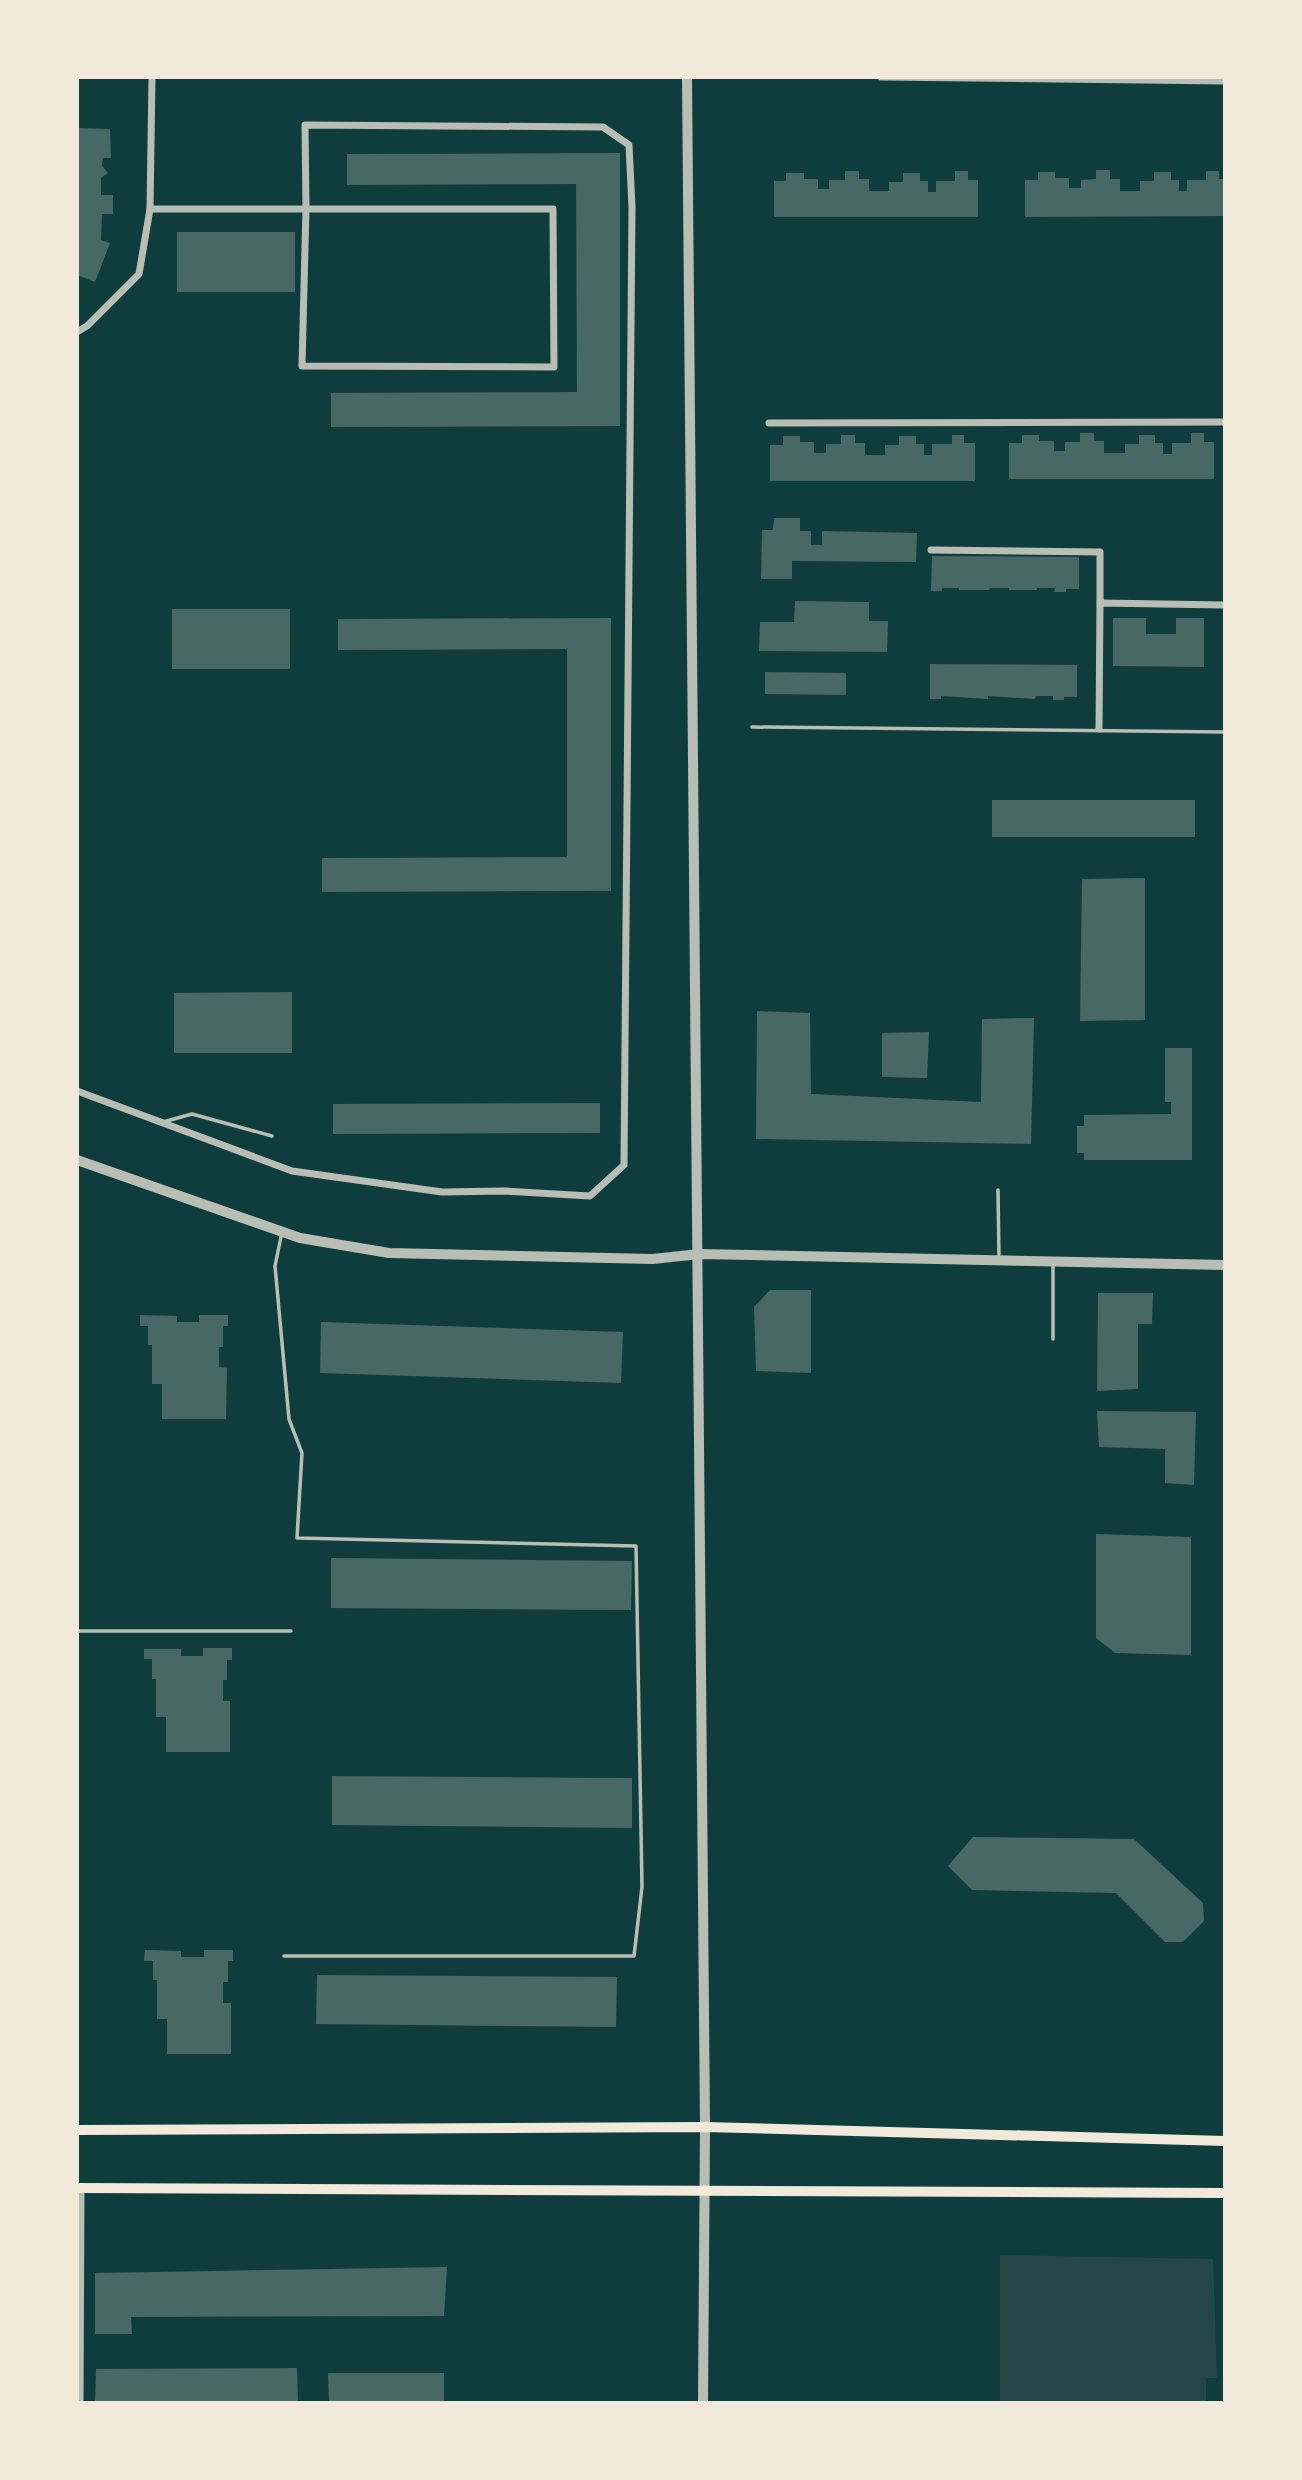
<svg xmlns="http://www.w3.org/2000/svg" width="1302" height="2480" viewBox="0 0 1302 2480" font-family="Rubik,sans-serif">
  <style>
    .green { fill: #244646 }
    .building { fill: #486865 }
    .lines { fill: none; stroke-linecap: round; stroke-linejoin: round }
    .service { stroke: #b8beb3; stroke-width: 3.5 }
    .minor { stroke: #b8beb3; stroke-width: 7 }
    .tertiary { stroke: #b8beb3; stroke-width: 10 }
    .secondary { stroke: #f1e9da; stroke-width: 10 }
  </style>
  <rect width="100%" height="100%" fill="#0f3d3e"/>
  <polygon class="green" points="1000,2255 1213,2259 1217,2378 1206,2378 1206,2403 1000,2403"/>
  <g class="building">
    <polygon points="77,128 110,129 111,158 103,158 102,166 108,173 101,178 101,195 113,195 113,214 102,214 101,240 110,243 95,282 77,275"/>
    <polygon points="620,153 620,426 331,427 331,393 577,392 576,184 347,185 347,154"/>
    <polygon points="1096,170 1110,170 1110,179 1120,179 1120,191 1140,191 1140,181 1154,181 1154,172 1171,172 1171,180 1179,180 1179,191 1187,191 1187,180 1206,180 1206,171 1219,171 1219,179 1225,179 1225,216 1025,217 1025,180 1038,180 1038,172 1055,172 1055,178 1069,178 1069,188 1081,188 1081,180 1096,179"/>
    <polygon points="845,171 859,171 859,179 869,179 869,191 889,191 889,182 903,182 903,173 920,173 920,181 928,181 928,192 936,192 936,181 955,181 955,171 968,171 968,180 978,180 978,217 774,217 774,181 786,181 786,173 804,173 804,179 818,179 818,189 829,189 829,180 845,180"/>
    <rect x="177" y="232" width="118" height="60"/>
    <polygon points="1080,433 1094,433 1094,441 1104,441 1104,453 1125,453 1125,444 1139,444 1139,435 1155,435 1155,443 1163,443 1163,454 1172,454 1172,443 1191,443 1191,433 1204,433 1204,442 1214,442 1214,479 1009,479 1009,443 1022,443 1022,435 1039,435 1039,441 1054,441 1054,451 1065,451 1065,442 1080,442"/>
    <polygon points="841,435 855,435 855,443 865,443 865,455 885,455 885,445 899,445 899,436 916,436 916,444 924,444 924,455 932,455 932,444 952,444 952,435 964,435 964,443 975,443 975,481 770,481 770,445 783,445 783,436 800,436 800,442 814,442 814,453 826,453 826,444 841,444"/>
    <polygon points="774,518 800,518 800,531 811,531 811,545 822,545 822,531 917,533 916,562 792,561 792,579 761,579 762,530 773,530"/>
    <polygon points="932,556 1079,557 1079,589 1066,589 1066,592 1054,592 1055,588 1037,588 1037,590 1009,590 1009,588 990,588 989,590 959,590 959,588 942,588 942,591 931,591"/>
    <polygon points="795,601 869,602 869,621 888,621 887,652 759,651 760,622 794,622"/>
    <rect x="172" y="609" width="118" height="60"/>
    <polygon points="611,618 611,891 322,892 322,858 567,857 567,649 338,650 338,619"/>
    <polygon points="1113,618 1146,618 1146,634 1176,634 1176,618 1204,618 1204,667 1113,666"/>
    <polygon points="930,664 1077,665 1077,697 1064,697 1064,700 1053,700 1053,696 1036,696 1035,699 988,696 988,699 941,696 941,699 930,699"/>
    <polygon points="765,672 846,673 846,695 765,694"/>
    <rect x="992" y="800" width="203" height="37"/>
    <polygon points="1145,878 1145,1020 1080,1021 1082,879"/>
    <polygon points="292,992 292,1053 174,1053 174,993"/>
    <polygon points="757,1011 810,1013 811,1094 981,1102 982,1019 1034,1018 1031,1144 756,1139"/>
    <polygon points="929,1032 927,1078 882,1077 882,1033"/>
    <polygon points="1165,1048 1192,1048 1192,1160 1084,1160 1084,1153 1077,1153 1077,1126 1084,1126 1084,1115 1171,1114 1171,1102 1165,1102"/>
    <polygon points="600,1103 600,1133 333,1134 333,1104"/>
    <polygon points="770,1290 811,1290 811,1373 756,1371 754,1307"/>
    <polygon points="1098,1293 1153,1293 1152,1324 1138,1324 1138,1389 1097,1391"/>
    <polygon points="140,1315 177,1316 177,1322 199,1322 199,1315 228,1315 228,1326 223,1326 223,1347 219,1347 219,1367 227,1368 226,1419 162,1419 162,1384 152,1384 152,1345 148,1345 148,1326 140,1326"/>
    <polygon points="321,1322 623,1332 621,1383 320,1373"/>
    <polygon points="1097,1411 1196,1412 1194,1485 1165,1483 1165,1449 1099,1447"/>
    <polygon points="1096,1534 1191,1537 1191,1655 1115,1653 1096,1638"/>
    <polygon points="331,1558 632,1561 631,1610 331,1608"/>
    <polygon points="203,1648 232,1648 232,1660 227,1660 227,1680 223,1680 223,1701 230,1701 230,1752 166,1752 166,1717 156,1717 156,1679 152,1679 152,1659 144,1659 144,1649 181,1649 181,1656 203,1656"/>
    <polygon points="332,1776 632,1778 632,1828 332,1825"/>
    <polygon points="973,1837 1134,1839 1203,1903 1204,1921 1183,1942 1165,1942 1116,1893 972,1890 948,1866"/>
    <polygon points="145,1950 181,1951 181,1957 204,1957 204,1950 233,1950 233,1961 228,1961 228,1982 223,1982 223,2003 231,2003 231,2054 167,2054 167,2019 157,2019 157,1980 153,1980 153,1961 144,1961"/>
    <polygon points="317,1975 617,1977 616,2027 316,2024"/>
    <polygon points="447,2267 444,2316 131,2317 132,2334 95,2334 95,2273"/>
    <polygon points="297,2368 298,2403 95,2403 96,2369"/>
    <polygon points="328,2373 444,2373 444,2403 329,2403"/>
  </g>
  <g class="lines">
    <g class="service">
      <polyline points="752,727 1225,732"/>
      <polyline points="163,1122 192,1114 272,1136"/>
      <polyline points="998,1190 999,1258"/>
      <polyline points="282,1232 275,1266 289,1419 302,1453 297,1538 636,1546 642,1887 634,1956 284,1956"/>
      <polyline points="1053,1339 1053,1263"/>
      <polyline points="77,1631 291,1631"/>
    </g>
    <g class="minor">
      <polyline points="881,77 1225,81"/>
      <polyline points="150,209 152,77"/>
      <polyline points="77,332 87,326 139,274 150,209 553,209 554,367 302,366 306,208 305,125 603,127 629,145 632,207 624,1165 590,1196 504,1191 442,1192 292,1171 77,1091"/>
      <polyline points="769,423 1225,422"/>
      <polyline points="931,550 1100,552 1100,603"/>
      <polyline points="1099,729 1100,603 1225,605"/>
      <polyline points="80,2403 81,2188"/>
    </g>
    <g class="tertiary">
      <polyline points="687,77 705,2127 703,2403"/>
      <polyline points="77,1160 300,1238 389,1253 653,1259 699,1254 1225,1265"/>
    </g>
    <g class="secondary">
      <polyline points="77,2130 705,2127 1225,2141"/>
      <polyline points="77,2188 1225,2193"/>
    </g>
  </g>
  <rect width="1302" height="2480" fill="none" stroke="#f1e9da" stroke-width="158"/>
</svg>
